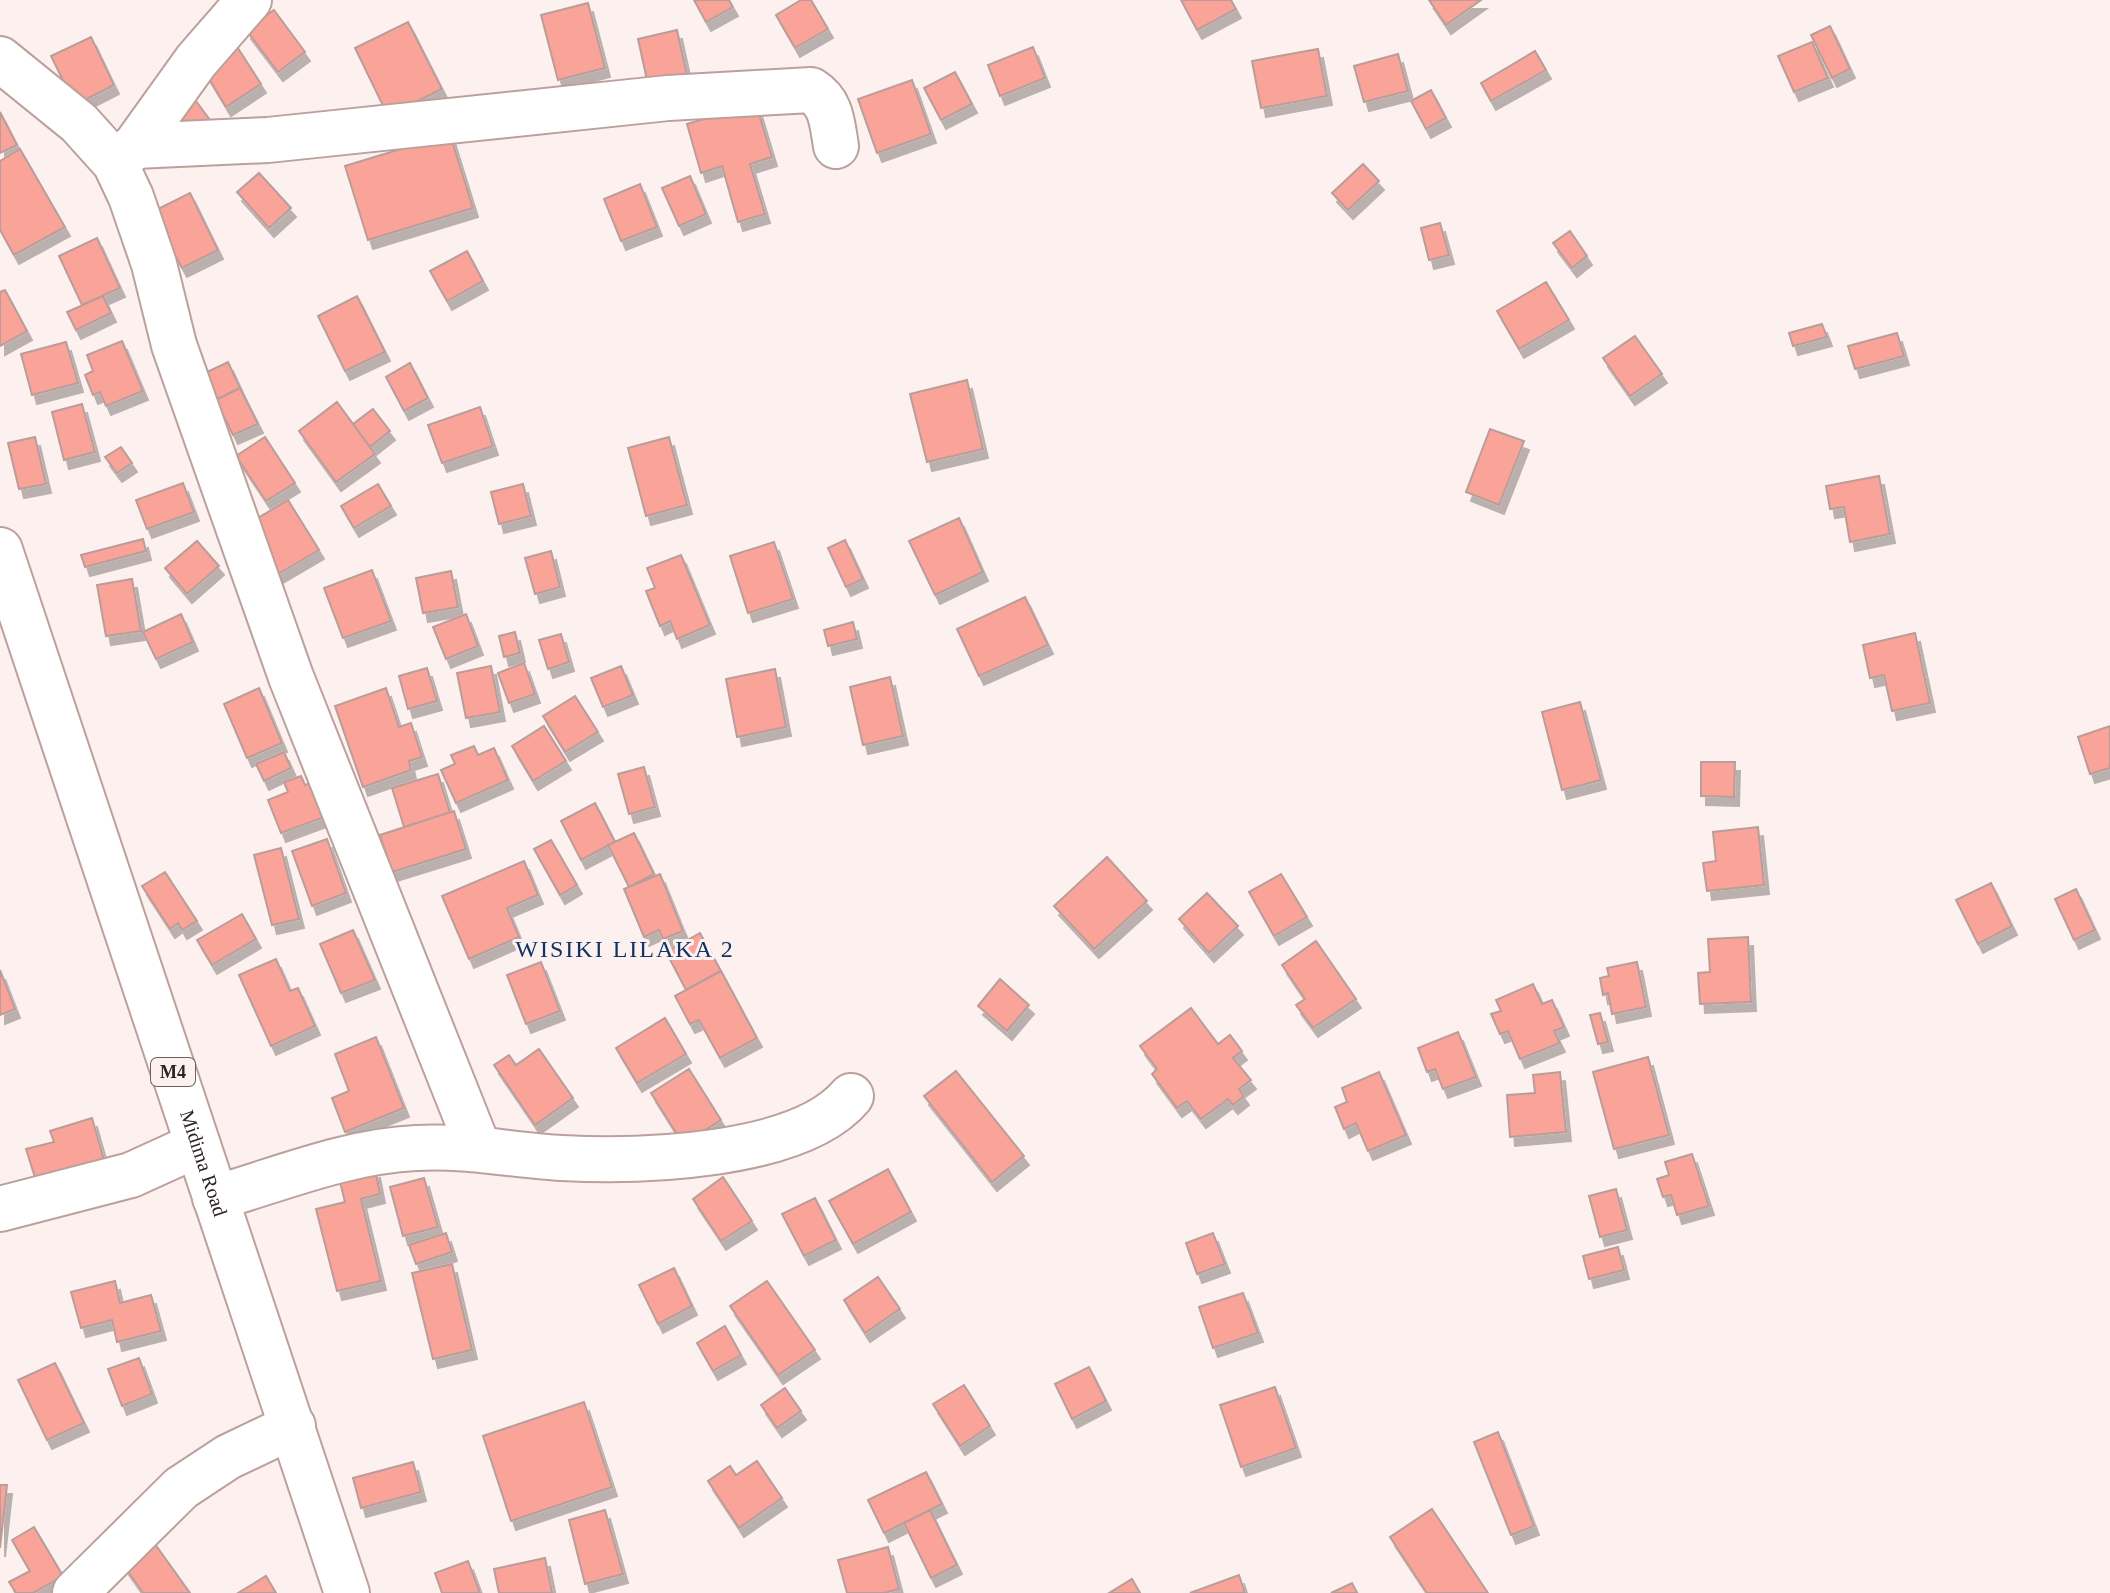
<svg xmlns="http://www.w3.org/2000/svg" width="2110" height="1593" viewBox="0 0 2110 1593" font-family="'Times New Roman',serif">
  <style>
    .building { fill: #f9a399; stroke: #ba9d9a; stroke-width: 2; filter: url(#shadow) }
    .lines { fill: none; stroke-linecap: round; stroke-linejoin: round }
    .minor-casing { stroke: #bca09c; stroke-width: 48 }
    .major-casing { stroke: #bca09c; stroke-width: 48 }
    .minor { stroke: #fff; stroke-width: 44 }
    .major { stroke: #fff; stroke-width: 44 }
    .labels { text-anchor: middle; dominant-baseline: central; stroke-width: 6; stroke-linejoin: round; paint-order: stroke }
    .shield { fill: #fdf1ef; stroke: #6d6260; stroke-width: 2 }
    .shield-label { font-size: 18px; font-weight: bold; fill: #2f2423 }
    .street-label { font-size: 20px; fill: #2f2423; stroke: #fdf1ef }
    .quarter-label { font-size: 24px; letter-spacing: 2px; fill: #0f3366; stroke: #fdf1ef }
  </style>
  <defs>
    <filter id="shadow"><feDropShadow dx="5" dy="9" stdDeviation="0" flood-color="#0004"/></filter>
  </defs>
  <rect width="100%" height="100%" fill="#fdf1ef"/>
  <g class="building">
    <polygon points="694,0 729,0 733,7 706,22"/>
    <polygon points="801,0 811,0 828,29 795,48 776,15"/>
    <polygon points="1181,0 1231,0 1236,9 1197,30"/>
    <polygon points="1429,0 1481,0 1446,25"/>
    <polygon points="588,3 605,68 558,80 541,15"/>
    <polygon points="274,10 305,52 278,72 246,30"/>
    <polygon points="408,22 442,89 388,116 355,48"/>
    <polygon points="1830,26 1850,69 1832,78 1811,35"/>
    <polygon points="677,30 688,80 649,89 638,39"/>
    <polygon points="91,37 114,85 75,105 51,56"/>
    <polygon points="234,42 261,84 226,107 200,64"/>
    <polygon points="1812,42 1828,78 1794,92 1778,56"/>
    <polygon points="1033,47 1045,78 1000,96 988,65"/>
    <polygon points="1318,49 1327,96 1261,108 1252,61"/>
    <polygon points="1535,51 1546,70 1491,101 1481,83"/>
    <polygon points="1398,54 1408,91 1364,102 1354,66"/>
    <polygon points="955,72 972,104 941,120 924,88"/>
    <polygon points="912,80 931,134 877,153 858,99"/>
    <polygon points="1431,90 1446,118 1426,129 1411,101"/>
    <polygon points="193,97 210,120 185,137 170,114"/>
    <polygon points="756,104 772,157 750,164 765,214 738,222 722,166 701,173 687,124"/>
    <polygon points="0,112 17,145 0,153"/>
    <polygon points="450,134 473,208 368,240 345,166"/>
    <polygon points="20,149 65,227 14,255 0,230 0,161"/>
    <polygon points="1363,164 1379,181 1348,210 1332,193"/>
    <polygon points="259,173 291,208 269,228 237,192"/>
    <polygon points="690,176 706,214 679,226 662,188"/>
    <polygon points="640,184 657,227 621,241 604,199"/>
    <polygon points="190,193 218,250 182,268 173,251 167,254 157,235 167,230 156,210"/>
    <polygon points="1440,223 1449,255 1429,260 1421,228"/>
    <polygon points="1570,231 1587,256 1572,268 1553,243"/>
    <polygon points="97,238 120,288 82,305 59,256"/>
    <polygon points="467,251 483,281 447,301 430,271"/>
    <polygon points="1546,282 1569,320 1519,349 1497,311"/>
    <polygon points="5,290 27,331 0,346 0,292"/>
    <polygon points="103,296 111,313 76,330 67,312"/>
    <polygon points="357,296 385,352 345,371 318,316"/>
    <polygon points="1822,324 1827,337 1793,346 1789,333"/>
    <polygon points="1897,333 1904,356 1855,369 1848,346"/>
    <polygon points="1635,336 1662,374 1630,396 1603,358"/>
    <polygon points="122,341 143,391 106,406 100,392 93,395 85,375 93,371 87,355"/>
    <polygon points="66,342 78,383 32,395 21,354"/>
    <polygon points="228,362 240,388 216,400 203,374"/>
    <polygon points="410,363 428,398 404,411 386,377"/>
    <polygon points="967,380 983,449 927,462 910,394"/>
    <polygon points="240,388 258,424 233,435 216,400"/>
    <polygon points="337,402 375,454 336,482 299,431"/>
    <polygon points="82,404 95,452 64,460 52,412"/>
    <polygon points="480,407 493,446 442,463 428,425"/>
    <polygon points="373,409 390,431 370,447 353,424"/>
    <polygon points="1490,429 1524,441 1499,505 1466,492"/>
    <polygon points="35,437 46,484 19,489 8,443"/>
    <polygon points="265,437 295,483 266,501 236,456"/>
    <polygon points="669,437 687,505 646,516 628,448"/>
    <polygon points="121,447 132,463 117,473 105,457"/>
    <polygon points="1879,476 1890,534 1850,542 1844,507 1830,509 1826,486"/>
    <polygon points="183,483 194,512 147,529 136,500"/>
    <polygon points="378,484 391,506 354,528 341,506"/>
    <polygon points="523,484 531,516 499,524 491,492"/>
    <polygon points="288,500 319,550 273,577 243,527"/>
    <polygon points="959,518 983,572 935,595 909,541"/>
    <polygon points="143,539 146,551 85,567 81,555"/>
    <polygon points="845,540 863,579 846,587 828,548"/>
    <polygon points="197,541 219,566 187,594 165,568"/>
    <polygon points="774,542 793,599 748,613 730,556"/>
    <polygon points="551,551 560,587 535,594 525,558"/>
    <polygon points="681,555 710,625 677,639 670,621 660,626 646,591 655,588 647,568"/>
    <polygon points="372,570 391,621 343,638 324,588"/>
    <polygon points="451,571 458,607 423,613 416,578"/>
    <polygon points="132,579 141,631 106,636 97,585"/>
    <polygon points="1025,597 1048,645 979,676 957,629"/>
    <polygon points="181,614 193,642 156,659 143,632"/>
    <polygon points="466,614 478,646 446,659 433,627"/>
    <polygon points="853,622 857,639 828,646 824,630"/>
    <polygon points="515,632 520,653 504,657 499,636"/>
    <polygon points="1915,633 1930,703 1892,711 1884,675 1870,678 1863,645"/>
    <polygon points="561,634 569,662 548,669 539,640"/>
    <polygon points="524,663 535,694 509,703 498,673"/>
    <polygon points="491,666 500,712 466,718 457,673"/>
    <polygon points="621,666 633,695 603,707 591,678"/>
    <polygon points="427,668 437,701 408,709 399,676"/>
    <polygon points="775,669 786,727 737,737 726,679"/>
    <polygon points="890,677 903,736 863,745 850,687"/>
    <polygon points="259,688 282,743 247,758 224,704"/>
    <polygon points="386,688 399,727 411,723 422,757 409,761 411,770 363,787 335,706"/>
    <polygon points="575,696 598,732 565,752 543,716"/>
    <polygon points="1580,702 1601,780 1562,790 1542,712"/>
    <polygon points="544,726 566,761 533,781 512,746"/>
    <polygon points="2110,726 2110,768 2090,774 2078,737"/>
    <polygon points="474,746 478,755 494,748 508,780 456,803 441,770 455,764 451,755"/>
    <polygon points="284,752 291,768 264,781 256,764"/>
    <polygon points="1701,762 1735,762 1734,797 1701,796"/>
    <polygon points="644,767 655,807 629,814 618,774"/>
    <polygon points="438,774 450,813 404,827 392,788"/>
    <polygon points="301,776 305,785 313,782 327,816 281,833 268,800 288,792 284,782"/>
    <polygon points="595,803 615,842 581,860 561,821"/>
    <polygon points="454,811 466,849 392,872 380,835"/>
    <polygon points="1758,827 1764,885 1707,891 1703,863 1716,861 1713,832"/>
    <polygon points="634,833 654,874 629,887 608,845"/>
    <polygon points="327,839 346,893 312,906 292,851"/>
    <polygon points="551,840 577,885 560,895 534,849"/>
    <polygon points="281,848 299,919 272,925 254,855"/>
    <polygon points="1107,857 1147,901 1094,949 1054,906"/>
    <polygon points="524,861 538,895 507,908 519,937 469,959 442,896"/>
    <polygon points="165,872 197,921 182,930 178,923 170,929 142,886"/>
    <polygon points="660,874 683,931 663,939 659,930 644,937 624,889"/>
    <polygon points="1281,874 1307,917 1274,936 1249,892"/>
    <polygon points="1991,883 2012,926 1978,944 1956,900"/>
    <polygon points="2076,889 2095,930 2074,940 2055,899"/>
    <polygon points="1207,893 1238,926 1209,953 1179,919"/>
    <polygon points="242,914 256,939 212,965 197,940"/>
    <polygon points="353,930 375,980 341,993 320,944"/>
    <polygon points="700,933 721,971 686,990 666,952"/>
    <polygon points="1748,937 1751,1002 1700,1004 1698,973 1710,972 1708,939"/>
    <polygon points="1316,941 1356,999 1313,1028 1296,1005 1305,999 1282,965"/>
    <polygon points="276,959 290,991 298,988 315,1026 271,1046 239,975"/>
    <polygon points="541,962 560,1011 526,1024 507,975"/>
    <polygon points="1637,962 1646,1007 1612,1014 1608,993 1603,995 1600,978 1609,976 1607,968"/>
    <polygon points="0,970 15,1009 0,1015"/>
    <polygon points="721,971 757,1038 720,1058 699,1020 690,1024 675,996"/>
    <polygon points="1000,979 1029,1005 1007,1031 978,1006"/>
    <polygon points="1533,984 1542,1004 1552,1000 1564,1027 1554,1031 1560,1043 1520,1059 1508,1031 1500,1034 1491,1014 1501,1011 1496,1000"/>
    <polygon points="1191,1008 1218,1044 1230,1035 1242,1051 1233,1058 1251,1080 1239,1089 1244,1096 1233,1105 1228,1099 1201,1119 1187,1101 1177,1108 1152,1074 1157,1069 1140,1046"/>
    <polygon points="1600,1013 1608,1042 1598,1044 1590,1015"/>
    <polygon points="665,1018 686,1054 637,1083 616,1048"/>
    <polygon points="1458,1032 1476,1077 1443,1089 1435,1069 1427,1072 1418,1048"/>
    <polygon points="376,1037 404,1108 345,1132 332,1098 349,1091 335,1054"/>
    <polygon points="539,1049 573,1098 535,1125 494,1065 509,1055 516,1065"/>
    <polygon points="1648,1057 1669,1135 1614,1149 1593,1072"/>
    <polygon points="689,1069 721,1120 683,1144 651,1093"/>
    <polygon points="956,1071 1024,1156 992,1182 924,1096"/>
    <polygon points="1379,1072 1406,1135 1368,1151 1356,1123 1344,1129 1335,1107 1347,1102 1342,1088"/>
    <polygon points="1560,1072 1566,1132 1510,1137 1507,1095 1535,1093 1533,1075"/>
    <polygon points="92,1118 106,1167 38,1187 26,1149 54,1142 50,1131"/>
    <polygon points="1692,1154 1709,1206 1677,1215 1671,1195 1663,1197 1657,1179 1669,1175 1665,1162"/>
    <polygon points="375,1169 380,1194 361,1199 381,1281 337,1291 316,1209 345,1202 339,1178"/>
    <polygon points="888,1169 911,1212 853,1244 829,1201"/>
    <polygon points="723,1177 752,1221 721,1241 693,1199"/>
    <polygon points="424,1178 438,1227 403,1236 390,1187"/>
    <polygon points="1616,1189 1627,1230 1600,1237 1589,1196"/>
    <polygon points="815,1198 836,1240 804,1256 782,1214"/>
    <polygon points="446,1233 452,1252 416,1264 409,1245"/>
    <polygon points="1213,1233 1225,1264 1197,1274 1186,1243"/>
    <polygon points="1618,1247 1624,1270 1589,1279 1583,1256"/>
    <polygon points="452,1264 472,1350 433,1359 412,1273"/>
    <polygon points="674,1268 692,1306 658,1324 639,1285"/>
    <polygon points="878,1277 900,1309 865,1333 844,1300"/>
    <polygon points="115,1281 120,1303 151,1295 161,1331 117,1342 112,1320 81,1328 71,1292"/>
    <polygon points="767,1281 815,1350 778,1375 730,1306"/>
    <polygon points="1243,1293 1258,1333 1213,1348 1199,1307"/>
    <polygon points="725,1326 741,1355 713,1371 697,1343"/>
    <polygon points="139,1358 152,1394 122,1406 108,1369"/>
    <polygon points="55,1363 84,1423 47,1440 18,1380"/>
    <polygon points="1089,1367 1106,1401 1072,1419 1055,1384"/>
    <polygon points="964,1385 990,1426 960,1446 933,1404"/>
    <polygon points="1275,1387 1296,1448 1241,1467 1220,1405"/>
    <polygon points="785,1388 801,1411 777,1428 761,1405"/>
    <polygon points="584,1402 612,1487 511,1521 483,1436"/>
    <polygon points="1498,1432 1534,1526 1511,1535 1474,1442"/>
    <polygon points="757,1461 782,1498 739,1528 708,1481 730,1466 736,1475"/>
    <polygon points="413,1462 421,1492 361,1508 353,1478"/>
    <polygon points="926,1472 942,1504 884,1533 868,1500"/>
    <polygon points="0,1485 7,1485 0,1548"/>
    <polygon points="1432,1509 1488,1593 1427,1593 1390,1537"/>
    <polygon points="605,1510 623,1574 585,1584 569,1520"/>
    <polygon points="930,1510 957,1565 931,1578 904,1523"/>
    <polygon points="34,1527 63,1576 33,1593 16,1593 9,1582 30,1571 12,1540"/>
    <polygon points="155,1544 190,1593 143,1593 124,1566"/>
    <polygon points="888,1547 899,1589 884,1593 847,1593 838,1560"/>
    <polygon points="545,1558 552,1593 499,1593 494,1569"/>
    <polygon points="468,1561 480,1593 442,1593 435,1573"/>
    <polygon points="1239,1575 1245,1593 1190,1593"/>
    <polygon points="266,1576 276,1593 238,1593"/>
    <polygon points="1132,1579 1140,1593 1109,1593"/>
    <polygon points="1352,1583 1357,1593 1331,1593"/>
  </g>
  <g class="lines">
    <g class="minor-casing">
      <g id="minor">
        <polyline points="0,59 79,123 115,163 131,197 154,264 174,345 291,677 478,1147"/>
        <path d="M135,146l133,-6 400,-42 143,-8c21,13 21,33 25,56"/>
        <polyline points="120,159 135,146 196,61 249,0"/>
        <path d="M215,1198c65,-19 133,-47 201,-50 50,-3 96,7 146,10 77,4 237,0 289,-62"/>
        <polyline points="0,1209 131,1175 197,1145"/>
        <polyline points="75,1593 181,1488 228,1457 293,1426"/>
      </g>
    </g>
    <g class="major-casing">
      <g id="major">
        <path id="s1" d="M0,550l347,1043"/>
      </g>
    </g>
    <use href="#minor" class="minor"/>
    <use href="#major" class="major"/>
  </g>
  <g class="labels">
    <rect class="shield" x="151" y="1058" width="44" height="28" rx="6"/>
    <g class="shield-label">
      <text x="173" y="1072">M4</text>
    </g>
    <g class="street-label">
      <text stroke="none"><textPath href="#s1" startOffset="646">Midima Road</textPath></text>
    </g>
    <g class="quarter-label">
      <text x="625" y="949">WISIKI LILAKA 2</text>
    </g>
  </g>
</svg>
